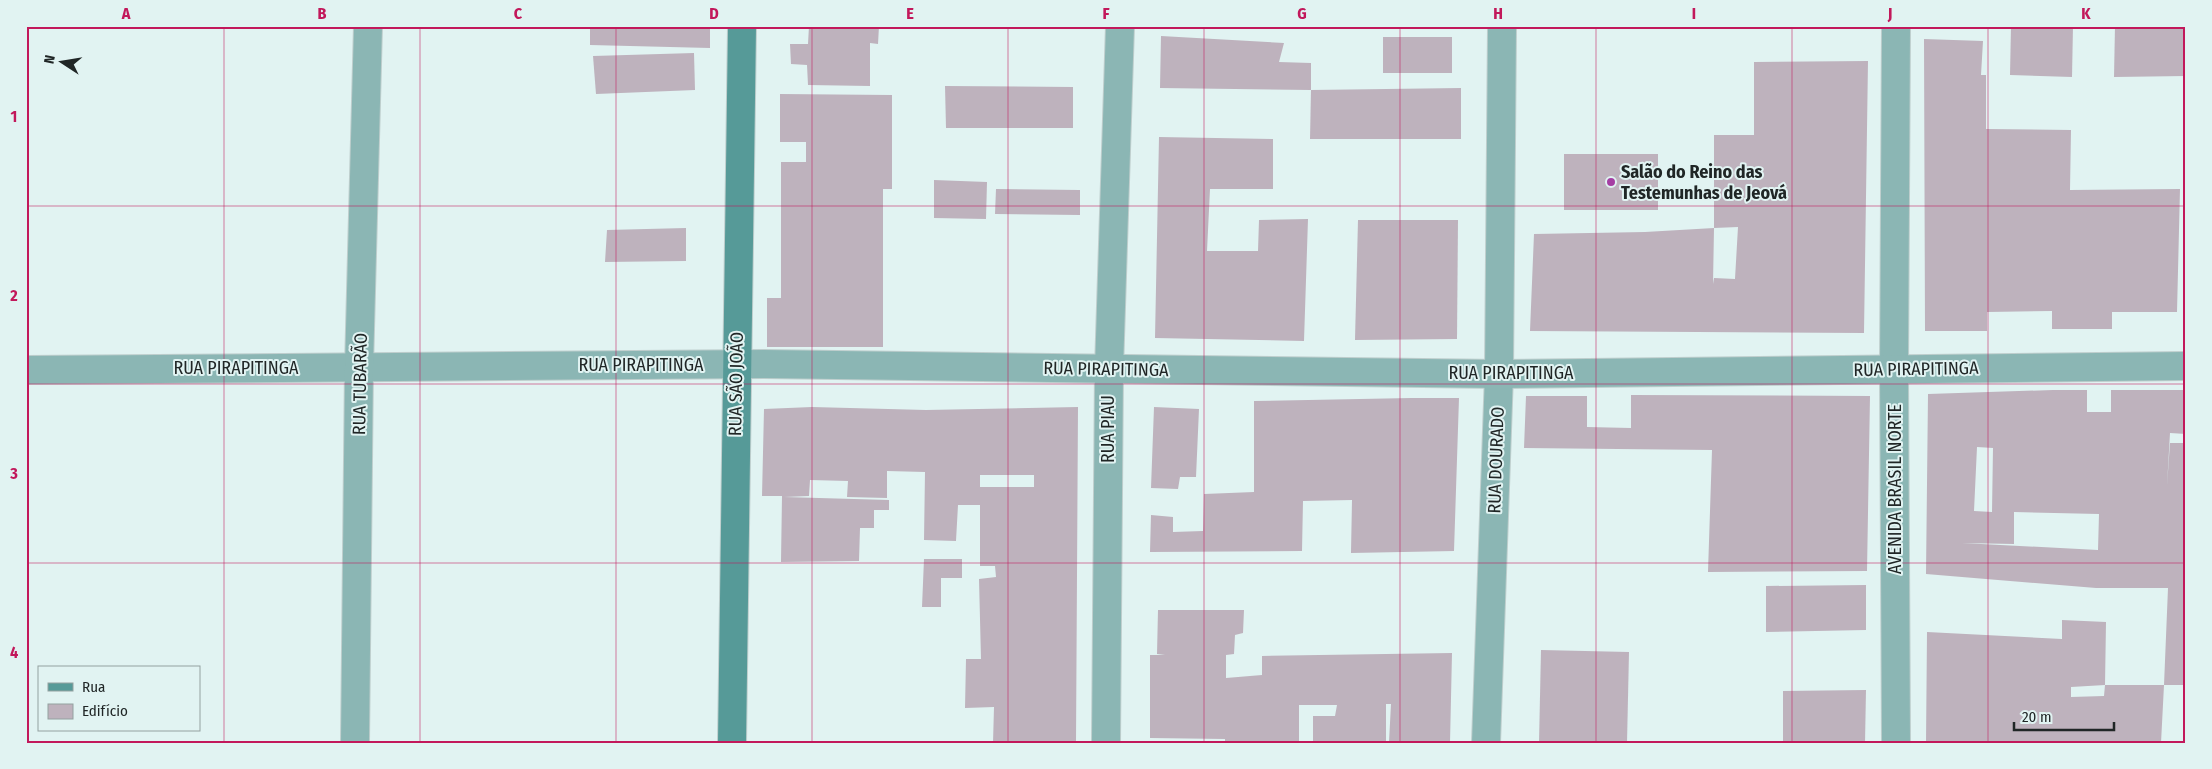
<svg xmlns="http://www.w3.org/2000/svg" width="2212" height="769" viewBox="0 0 2212 769" font-family="'Fira Sans Condensed',sans-serif">
  <style>
    .building { fill: #beb2bd; fill-rule: evenodd }
    .lines { fill: none; stroke-linecap: round; stroke-linejoin: round }
    .street-casing { stroke: #bececd; stroke-width: 30 }
    .secondary-casing { stroke: #bececd; stroke-width: 30 }
    .street { stroke: #8bb6b4; stroke-width: 28 }
    .secondary { stroke: #569a98; stroke-width: 28 }
    .grid { fill: none; stroke: #c2185b; stroke-width: 1; stroke-opacity: 0.55 }
    .poi-dot { fill: #a53fa3; stroke: #e1f3f2; stroke-width: 2 }
    .labels { text-anchor: middle; dominant-baseline: central; stroke-width: 4; stroke-linejoin: round; paint-order: stroke }
    .poi-label { font-size: 18px; font-weight: bold; fill: #202626; stroke: #e1f3f2; text-anchor: start }
    .street-label { font-size: 18px; fill: #202626; stroke: #e1f3f2 }
    .neatline { fill: none; stroke: #c2185b; stroke-width: 2 }
    .grid-label { font-size: 16px; text-anchor: middle; font-weight: bold; fill: #c2185b }
  </style>
  <rect width="100%" height="100%" fill="#e1f3f2"/>
  <g class="building">
    <polygon points="590,26 710,26 710,48 590,45"/>
    <polygon points="809,26 879,26 878,44 870,43 870,86 808,85 807,65 791,64 790,44 808,44"/>
    <polygon points="2011,26 2073,26 2072,77 2010,75"/>
    <polygon points="2115,26 2186,26 2186,76 2114,77"/>
    <polygon points="1161,36 1284,43 1279,62 1311,63 1311,90 1160,88"/>
    <rect x="1383" y="37" width="69" height="36"/>
    <polygon points="1924,39 1983,41 1981,75 1986,75 1986,129 2071,130 2070,190 2180,189 2177,312 2112,312 2112,329 2052,329 2052,311 1987,312 1987,331 1925,331"/>
    <polygon points="694,53 695,90 596,94 593,56"/>
    <path d="M1868,61l-4,272 -334,-2 4,-97 111,-2 69,-4v-93h40v-73zM1738,227l-3,52 -21,-1 -1,6 1,-56z"/>
    <polygon points="945,86 1073,87 1073,128 946,128"/>
    <polygon points="1461,88 1461,139 1310,139 1311,90"/>
    <polygon points="780,94 892,95 892,189 883,189 883,347 767,347 767,298 781,298 781,162 806,162 806,142 780,142"/>
    <polygon points="1159,137 1273,139 1273,189 1210,189 1207,251 1258,251 1259,220 1308,219 1304,341 1155,338"/>
    <rect x="1564" y="154" width="94" height="56"/>
    <polygon points="934,180 987,182 986,219 934,218"/>
    <polygon points="996,189 1080,190 1080,215 995,214"/>
    <polygon points="1358,220 1458,220 1457,339 1355,340"/>
    <polygon points="686,228 686,261 605,262 607,230"/>
    <path d="M2053,390h34v22h24v-22h75v44l-16,-1 -3,53 3,-43h16v242h-22l4,-97h-72l-170,-14 2,-180zM1977,447l16,1 -1,64 -18,-1zM2014,512l85,2 -1,36 -136,-7 52,1z"/>
    <polygon points="1631,395 1870,396 1867,571 1708,572 1712,450 1524,448 1526,396 1587,396 1587,427 1631,428"/>
    <polygon points="1411,398 1459,398 1454,551 1351,553 1352,500 1303,501 1302,551 1150,552 1151,515 1173,517 1173,532 1203,531 1204,494 1254,492 1254,401"/>
    <path d="M812,407l114,3 152,-3 -2,336h-83l1,-36 -29,1 1,-49h15l-2,-80 17,-2 -1,-11h-15v-61h-22l-2,36 -32,-1 1,-68 -38,-1v27l-40,-1 1,-16 -38,-1 -1,16 -25,1 105,3v10h-15v18h-14l-1,33 -78,1 1,-66h-20l2,-87zM980,475h54v12h-54z"/>
    <polygon points="1154,407 1199,409 1196,477 1180,477 1178,489 1151,488"/>
    <polygon points="924,559 962,559 962,578 941,578 941,607 922,607"/>
    <polygon points="1866,585 1866,630 1766,632 1766,586"/>
    <polygon points="1158,610 1244,610 1243,633 1235,635 1234,654 1226,655 1226,678 1262,675 1262,656 1452,653 1450,743 1389,742 1391,704 1386,704 1386,743 1313,743 1313,716 1335,716 1337,705 1299,705 1299,743 1225,743 1225,739 1150,738 1150,655 1165,655 1157,654"/>
    <polygon points="2062,620 2106,622 2105,685 2071,687 2071,697 2104,696 2105,685 2164,685 2161,743 1926,743 1927,632 2062,639"/>
    <polygon points="1541,650 1629,652 1627,743 1539,743"/>
    <polygon points="1866,690 1865,743 1783,743 1783,691"/>
  </g>
  <g class="lines">
    <g class="street-casing">
      <g id="street">
        <polyline points="1896,26 1894,370 1896,743"/>
        <polyline points="26,370 764,364 1499,374 2186,366"/>
        <polyline points="355,743 359,367 368,26"/>
        <polyline points="1106,743 1109,369 1120,26"/>
        <polyline points="1486,743 1499,374 1502,26"/>
      </g>
    </g>
    <g class="secondary-casing">
      <polyline id="secondary" points="732,743 742,26"/>
    </g>
    <use href="#street" class="street"/>
    <use href="#secondary" class="secondary"/>
  </g>
  <path class="grid" d="M224,26v717M420,26v717M616,26v717M812,26v717M1008,26v717M1204,26v717M1400,26v717M1596,26v717M1792,26v717M1988,26v717M26,206h2160M26,384h2160M26,563h2160"/>
  <circle class="poi-dot" cx="1611" cy="182" r="5"/>
  <g class="labels">
    <g class="poi-label">
      <text x="1621" y="172">Salão do Reino das<tspan x="1621" dy="21">Testemunhas de Jeová</tspan></text>
    </g>
    <g class="street-label">
      <text x="641" y="365">RUA PIRAPITINGA</text>
      <text x="236" y="368">RUA PIRAPITINGA</text>
      <text transform="translate(1106 369) rotate(1)">RUA PIRAPITINGA</text>
      <text transform="translate(1916 369) rotate(-1)">RUA PIRAPITINGA</text>
      <text x="1511" y="373">RUA PIRAPITINGA</text>
      <text transform="translate(360 384) rotate(-89)">RUA TUBARÃO</text>
      <text transform="translate(736 384) rotate(-89)">RUA SÃO JOÃO</text>
      <text transform="translate(1108 429) rotate(-90)">RUA PIAU</text>
      <text transform="translate(1496 460) rotate(-88)">RUA DOURADO</text>
      <text transform="translate(1895 489) rotate(-90)">AVENIDA BRASIL NORTE</text>
    </g>
  </g>
  <rect width="2212" height="769" fill="none" stroke="#e1f3f2" stroke-width="55"/>
  <rect x="38" y="666" width="162" height="65" fill="#e1f3f2" stroke="#94a1a0"/>
  <rect x="48" y="683" width="25" height="8" fill="#569a98" stroke="#94a1a0"/>
  <text x="82" y="692" font-size="15" fill="#202626">Rua</text>
  <rect x="48" y="704" width="25" height="15" fill="#beb2bd" stroke="#94a1a0"/>
  <text x="82" y="716" font-size="15" fill="#202626">Edifício</text>
  <g transform="translate(62 62) rotate(282)" stroke="#e1f3f2" stroke-width="4" paint-order="stroke">
  <path d="M0-4L9 19L0 12L-9 19Z" fill="#202626"/>
  <text y="-8" font-size="14" font-weight="bold" text-anchor="middle" fill="#202626">N</text>
  </g>
  <path d="M2014 722v8h100v-8" fill="none" stroke="#202626" stroke-width="2.5"/>
  <text x="2022" y="722" font-size="15" fill="#202626" stroke="#e1f3f2" stroke-width="4" paint-order="stroke">20 m</text>
  <rect x="28" y="28" width="2156" height="714" class="neatline"/>
  <g class="grid-label">
    <text x="126" y="19">A</text>
    <text x="322" y="19">B</text>
    <text x="518" y="19">C</text>
    <text x="714" y="19">D</text>
    <text x="910" y="19">E</text>
    <text x="1106" y="19">F</text>
    <text x="1302" y="19">G</text>
    <text x="1498" y="19">H</text>
    <text x="1694" y="19">I</text>
    <text x="1890" y="19">J</text>
    <text x="2086" y="19">K</text>
    <text x="14" y="122">1</text>
    <text x="14" y="301">2</text>
    <text x="14" y="479">3</text>
    <text x="14" y="658">4</text>
  </g>
</svg>
